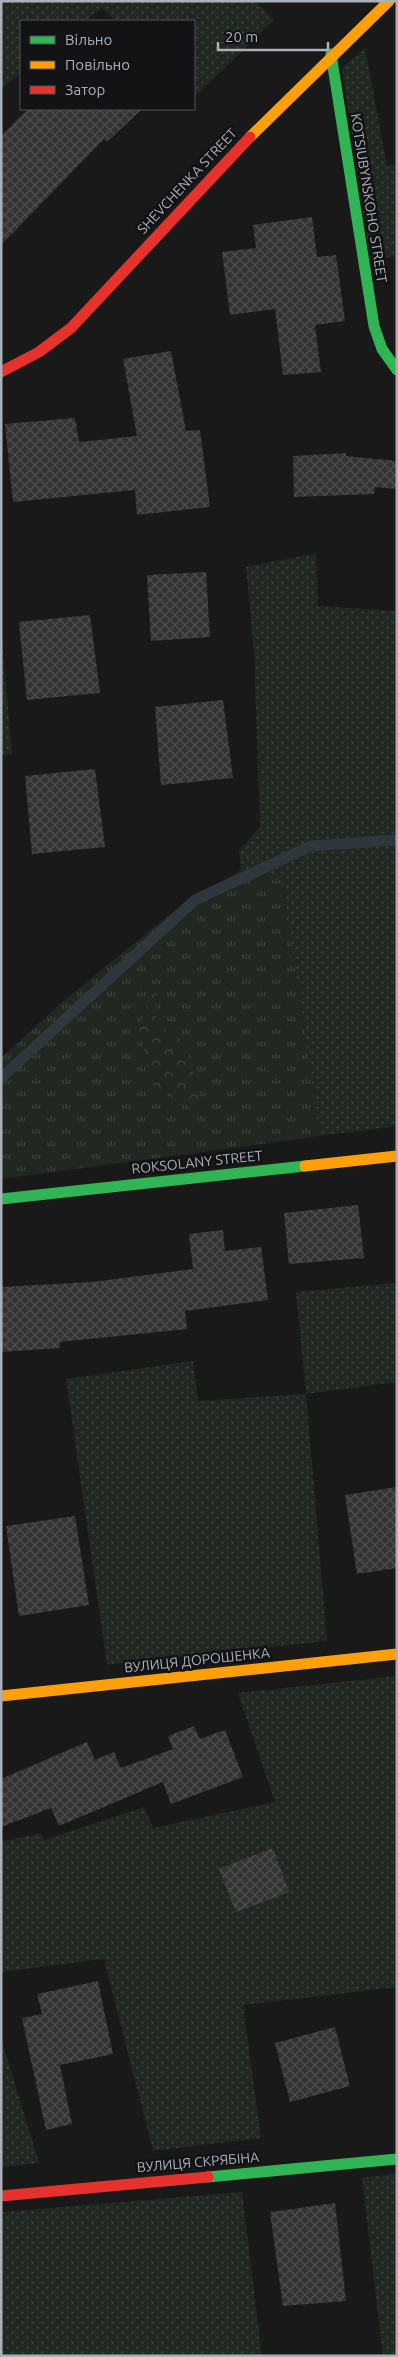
<svg xmlns="http://www.w3.org/2000/svg" width="398" height="2357" viewBox="0 0 398 2357" font-family="Ubuntu,sans-serif">
  <style>
    .grass { fill: url(#grass-tufts) }
    .forest { fill: url(#forest-crowns) }
    .garden { fill: url(#garden-dots) }
    .lines { fill: none; stroke-linecap: round; stroke-linejoin: round }
    .stream { stroke: #2f373c; stroke-width: 11 }
    .building { fill: url(#building-cross-hatch) }
    .fast { stroke: #30b455; stroke-width: 11 }
    .slow { stroke: #ff9f0a; stroke-width: 11 }
    .jam { stroke: #e5322d; stroke-width: 11 }
    .labels { text-anchor: middle; dominant-baseline: central; stroke-width: 5; stroke-linejoin: round; paint-order: stroke }
    .street-label { font-size: 14px; fill: #abb1b8; stroke: #131315 }
  </style>
  <defs>
    <pattern id="grass-tufts" width="24" height="20" patternUnits="userSpaceOnUse" patternTransform="scale(1.25)"><rect width="24" height="20" fill="#212721"/><path d="M3 7l-1-3M5 7V3M7 7l1-3M15 17l-1-3M17 17v-4M19 17l1-3" fill="none" stroke="#3f443f"/></pattern>
    <pattern id="forest-crowns" width="20" height="18" patternUnits="userSpaceOnUse" patternTransform="scale(1.25)"><rect width="20" height="18" fill="#212721"/><path d="M2 6a3 3 0 1 1 6 0M12 15a3 3 0 1 1 6 0" fill="none" stroke="#3f443f"/></pattern>
    <pattern id="garden-dots" width="8" height="8" patternUnits="userSpaceOnUse" patternTransform="scale(1.25)"><rect width="8" height="8" fill="#212721"/><path d="M2 2h.1M6 6h.1" fill="none" stroke="#3f443f" stroke-width="1.8" stroke-linecap="round"/></pattern>
    <pattern id="building-cross-hatch" width="8" height="8" patternUnits="userSpaceOnUse" patternTransform="scale(1.25)"><rect width="8" height="8" fill="#333334"/><path d="M0 0l8 8M0 8l8-8" fill="none" stroke="#4e4e4f"/></pattern>
  </defs>
  <rect width="100%" height="100%" fill="#191919"/>
  <polygon class="grass" points="241,870 282,878 320,1136 1,1179 1,1058 61,1003 175,910"/>
  <polygon class="forest" points="157,983 156,1022 186,1044 204,1116 154,1087 138,1028"/>
  <g class="garden">
    <polygon points="1,1 256,1 274,20 196,96 194,93 194,21 116,21 102,8 85,21 21,21 21,73 1,89"/>
    <polygon points="365,48 387,166 397,164 397,256 370,260 342,68"/>
    <polygon points="316,553 318,606 397,611 397,1126 320,1136 282,878 241,870 239,851 260,827 254,651 246,567"/>
    <polygon points="1,628 12,754 1,756"/>
    <polygon points="395,1283 397,1299 397,1382 306,1394 327,1641 107,1665 66,1379 193,1361 198,1401 306,1394 296,1292"/>
    <polygon points="397,1676 397,1987 243,2005 261,2138 153,2151 104,1959 1,1972 1,1842 40,1833 44,1840 144,1807 153,1828 275,1802 238,1693"/>
    <polygon points="1,2038 39,2163 1,2167"/>
    <polygon points="397,2173 397,2356 383,2356 362,2178"/>
    <polygon points="242,2192 262,2356 1,2356 1,2212"/>
  </g>
  <g class="lines">
    <polyline class="stream" points="1,1078 195,900 311,846 397,840"/>
  </g>
  <g class="building">
    <polygon points="28,109 142,109 107,142 104,139 1,245 1,136"/>
    <polygon points="312,217 317,257 336,255 345,321 315,325 321,372 283,375 275,309 230,315 222,252 256,248 253,225"/>
    <polygon points="171,351 186,431 200,430 210,507 137,515 135,490 13,502 5,424 75,418 79,442 137,436 123,359"/>
    <polygon points="346,453 346,456 397,461 397,489 375,487 374,494 294,497 293,456"/>
    <polygon points="206,572 210,637 151,641 147,575"/>
    <polygon points="90,615 100,693 27,700 19,622"/>
    <polygon points="223,700 233,778 161,785 155,707"/>
    <polygon points="95,769 105,847 32,854 25,776"/>
    <polygon points="358,1205 364,1258 289,1264 284,1213"/>
    <polygon points="223,1230 225,1251 261,1247 268,1300 185,1311 187,1329 60,1342 60,1348 1,1352 1,1287 92,1282 193,1269 189,1234"/>
    <polygon points="397,1487 397,1568 357,1574 345,1495"/>
    <polygon points="75,1516 89,1605 19,1616 6,1526"/>
    <polygon points="194,1726 200,1739 225,1730 243,1777 171,1804 163,1782 59,1826 51,1808 1,1827 1,1779 87,1742 95,1760 114,1752 121,1768 173,1749 168,1736"/>
    <polygon points="273,1848 289,1892 236,1912 219,1869"/>
    <polygon points="98,1981 113,2054 60,2065 72,2124 46,2130 22,2018 42,2014 37,1994"/>
    <polygon points="335,2027 350,2086 290,2102 275,2043"/>
    <polygon points="335,2203 346,2301 283,2306 270,2212"/>
  </g>
  <g class="lines">
    <g class="fast">
      <polyline points="331,54 374,326 382,349 397,370"/>
      <polyline points="1,1199 305,1166"/>
      <polyline points="208,2177 397,2159"/>
    </g>
    <g class="slow">
      <polyline points="250,137 389,1"/>
      <polyline points="305,1166 397,1156"/>
      <polyline points="1,1696 397,1654"/>
    </g>
    <g class="jam">
      <polyline points="1,372 39,352 71,328 250,137"/>
      <polyline points="1,2196 208,2177"/>
    </g>
  </g>
  <g class="labels">
    <g class="street-label">
      <text transform="translate(187 181) rotate(-47)">SHEVCHENKA STREET</text>
      <text transform="translate(369 198) rotate(81)">KOTSIUBYNSKOHO STREET</text>
      <text transform="translate(197 1162) rotate(-6)">ROKSOLANY STREET</text>
      <text transform="translate(197 1660) rotate(-6)">ВУЛИЦЯ ДОРОШЕНКА</text>
      <text transform="translate(198 2162) rotate(-5)">ВУЛИЦЯ СКРЯБІНА</text>
    </g>
  </g>
  <rect width="398" height="2357" fill="none" stroke="#abb1b8" stroke-width="5"/>
  <rect x="20" y="20" width="175" height="90" fill="#131315" stroke="#505256"/>
  <rect x="30" y="36" width="25" height="8" fill="#30b455" stroke="#505256"/>
  <text x="65" y="45" font-size="15" fill="#abb1b8">Вільно</text>
  <rect x="30" y="61" width="25" height="8" fill="#ff9f0a" stroke="#505256"/>
  <text x="65" y="70" font-size="15" fill="#abb1b8">Повільно</text>
  <rect x="30" y="86" width="25" height="8" fill="#e5322d" stroke="#505256"/>
  <text x="65" y="95" font-size="15" fill="#abb1b8">Затор</text>
  <path d="M218 42v8h110v-8" fill="none" stroke="#abb1b8" stroke-width="2.5"/>
  <text x="225" y="42" font-size="15" fill="#abb1b8" stroke="#131315" stroke-width="4" paint-order="stroke">20 m</text>
</svg>
